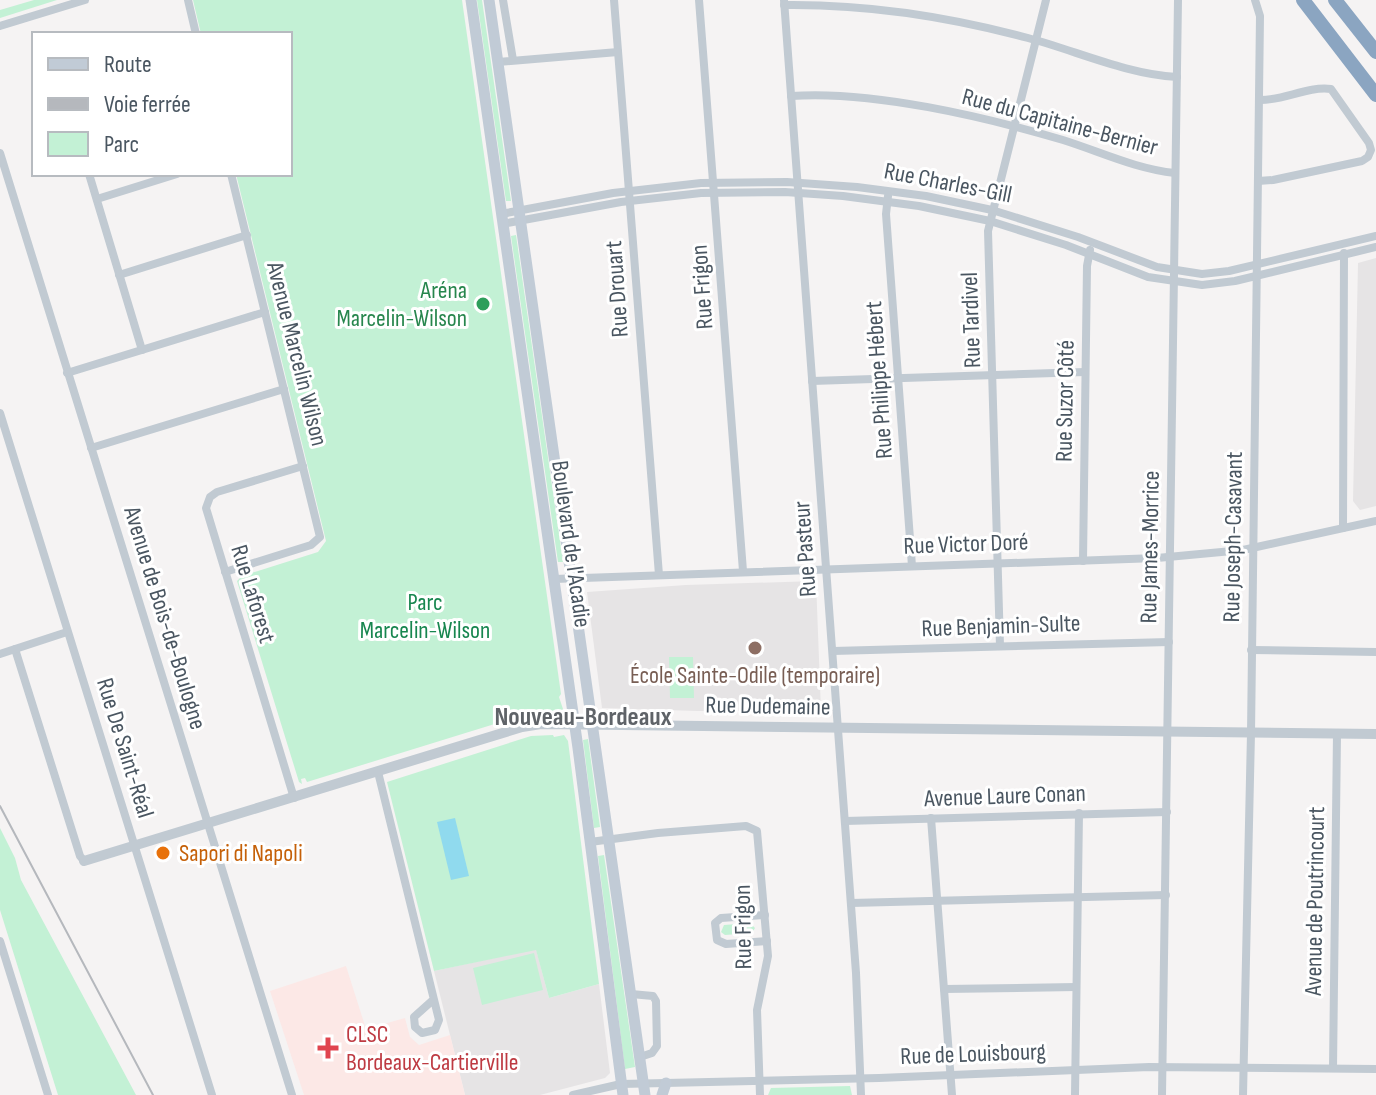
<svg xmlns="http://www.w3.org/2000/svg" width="1376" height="1095" viewBox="0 0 1376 1095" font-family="'Sofia Sans Condensed',sans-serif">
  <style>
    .education { fill: #e6e4e5 }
    .medical { fill: #fce8e6 }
    .green { fill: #c3f1d5 }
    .water { fill: #90daee }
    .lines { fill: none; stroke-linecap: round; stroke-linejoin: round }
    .minor { stroke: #c1cad2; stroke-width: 8 }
    .tertiary { stroke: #c1cad2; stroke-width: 10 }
    .secondary { stroke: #c1cbd6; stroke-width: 11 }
    .motorway { stroke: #8ba5c1; stroke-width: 14 }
    .rail { stroke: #b5b8bd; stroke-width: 2 }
    .leisure-dot { fill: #2e9e5b; stroke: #fff; stroke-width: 3 }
    .education-dot { fill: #8d6e63; stroke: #fff; stroke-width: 3 }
    .food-dot { fill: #e8710a; stroke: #fff; stroke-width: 3 }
    .health-dot { fill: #e0444e; stroke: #fff; stroke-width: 3 }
    .labels { text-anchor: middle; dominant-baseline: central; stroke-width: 6; stroke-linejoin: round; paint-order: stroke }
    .street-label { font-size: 24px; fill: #4a5661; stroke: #fff }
    .leisure-label { font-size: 24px; fill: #27864d; stroke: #fff; text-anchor: end }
    .park-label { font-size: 24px; fill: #17864f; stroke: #fff }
    .education-label { font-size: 24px; fill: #785e54; stroke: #fff }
    .food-label { font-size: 24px; fill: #c56008; stroke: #fff; text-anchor: start }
    .health-label { font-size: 24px; fill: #be3a42; stroke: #fff; text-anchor: start }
    .neighbourhood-label { font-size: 26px; font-weight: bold; fill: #5f6368; stroke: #fff }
  </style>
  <rect width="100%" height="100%" fill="#f5f3f3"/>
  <g class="education">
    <polygon points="1376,258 1376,506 1360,510 1353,501 1358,263"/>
    <polygon points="816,581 821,711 697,711 602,708 587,592 686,585"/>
    <polygon points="536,949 549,998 599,984 610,1073 605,1078 540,1095 465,1095 434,971"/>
  </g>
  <polygon class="medical" points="346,966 366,1029 405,1018 410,1037 419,1045 450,1035 465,1095 304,1095 270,991"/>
  <g class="green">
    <polygon points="34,0 57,0 0,18 0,10"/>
    <polygon points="193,0 462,0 561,694 559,697 563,709 560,713 527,714 307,782 305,778 301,779 302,784 299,782 237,581 242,576 318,552 326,541 236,174 290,174 290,34 201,34"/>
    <polygon points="477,0 482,0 511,201 506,201"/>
    <polygon points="516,235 563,562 558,562 511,236"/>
    <polygon points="669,657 693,657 694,698 670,698"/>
    <polygon points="553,735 554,737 564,735 568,741 599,984 549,998 536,950 434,971 387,782 531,736"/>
    <polygon points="588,739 600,827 594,828 583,740"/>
    <polygon points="0,828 15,858 21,880 136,1095 58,1095 0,910"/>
    <polygon points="604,855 635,1067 625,1069 598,856"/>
    <polygon points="750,923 755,928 752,933 725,935 721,932 724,925"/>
    <polygon points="534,953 543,990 482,1005 473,968"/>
    <polygon points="850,1086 852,1095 768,1095 771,1088"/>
  </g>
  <polygon class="water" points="455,818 469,876 451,880 437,822"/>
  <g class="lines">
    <g class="minor">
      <polyline points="188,0 196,34"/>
      <polyline points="503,0 513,60"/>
      <polyline points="614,0 659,575"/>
      <polyline points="699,0 743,571"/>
      <polyline points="784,0 856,973 861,1095"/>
      <path d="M784,5c81,-1 166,12 244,33 49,13 98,36 149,39"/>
      <polyline points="0,26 85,0"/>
      <polyline points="498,62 618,52"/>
      <path d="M791,96c80,-6 195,21 272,44 38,12 73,29 112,33"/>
      <polyline points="0,153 292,1095"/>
      <polyline points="89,174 142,350"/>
      <path d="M1258,181l15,-1 89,-19 6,-4 3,-7 -2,-7 -38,-54c-24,-3 -48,12 -72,11"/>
      <polyline points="888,196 886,214 912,566"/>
      <polyline points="97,199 177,174"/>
      <polyline points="501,214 613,193 701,183 787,182 857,187 926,196 992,210 1078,237 1157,267 1202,274 1229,271 1376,236"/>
      <polyline points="502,224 621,202 701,193 785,192 843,196 919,206 990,221 1066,245 1148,277 1202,285 1235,281 1376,247"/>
      <polyline points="119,275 247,235"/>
      <polyline points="67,373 265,312"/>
      <polyline points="812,381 1085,372"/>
      <polyline points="0,413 212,1095"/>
      <polyline points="91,448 284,389"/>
      <polyline points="1343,528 1344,253"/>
      <polyline points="1083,561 1087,266 1090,250"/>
      <polyline points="225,572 311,545 320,537 231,174"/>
      <polyline points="554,579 1157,558 1243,550 1376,521"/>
      <polyline points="1000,646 988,231 1046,0"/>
      <polyline points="15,649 80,856 84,861"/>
      <polyline points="1251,650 1376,652"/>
      <polyline points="833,651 1169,642"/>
      <polyline points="0,654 67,632"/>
      <polyline points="378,772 439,1020 435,1030 422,1033 415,1027 414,1017 433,1000"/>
      <polyline points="294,798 206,508 210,497 217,492 303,466"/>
      <polyline points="931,818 952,1095"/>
      <polyline points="845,821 1167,812"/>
      <polyline points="590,842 658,833 746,826 757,831 768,956 757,1010 760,1095"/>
      <polyline points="851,903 1166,895"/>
      <polyline points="765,915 721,918 715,923 717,940 726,944 767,941"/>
      <polyline points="0,941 48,1095"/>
      <polyline points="944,989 1076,987"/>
      <polyline points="631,994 653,996 656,1001 657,1046 652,1053 640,1057"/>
      <polyline points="1333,1068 1337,734"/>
      <polyline points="573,1095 621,1084 879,1078 1149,1067 1376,1069"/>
      <polyline points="1075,1095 1079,813"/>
      <polyline points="1162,1095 1178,0"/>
      <polyline points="1243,1095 1251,733 1260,16 1255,0"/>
    </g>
    <polyline class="tertiary" points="84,861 522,727 541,724 1376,734"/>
    <g class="secondary">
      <polyline points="471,0 578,748 623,1095"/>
      <polyline points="489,0 645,1095"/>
      <polyline points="662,1095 666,1083"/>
    </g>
    <g class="motorway">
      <polyline points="1303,0 1376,95"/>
      <polyline points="1335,0 1376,52"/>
    </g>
    <polyline class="rail" points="0,806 153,1095"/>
  </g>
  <circle class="leisure-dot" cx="483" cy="304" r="8"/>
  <circle class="education-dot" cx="755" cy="648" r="8"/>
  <circle class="food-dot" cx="163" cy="853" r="8"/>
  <path class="health-dot" d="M324 1036h8v8h8v8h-8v8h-8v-8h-8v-8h8z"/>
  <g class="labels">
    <g class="street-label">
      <text transform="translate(1060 122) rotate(15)">Rue du Capitaine-Bernier</text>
      <text transform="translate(948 183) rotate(11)">Rue Charles-Gill</text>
      <text transform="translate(702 287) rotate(-94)">Rue Frigon</text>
      <text transform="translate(617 289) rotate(-94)">Rue Drouart</text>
      <text transform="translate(971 320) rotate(-92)">Rue Tardivel</text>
      <text transform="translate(297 354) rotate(76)">Avenue Marcelin Wilson</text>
      <text transform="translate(879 380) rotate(-94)">Rue Philippe Hébert</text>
      <text transform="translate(1065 401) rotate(-89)">Rue Suzor Côté</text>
      <text transform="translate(1233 537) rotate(-89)">Rue Joseph-Casavant</text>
      <text transform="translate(571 544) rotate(82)">Boulevard de l'Acadie</text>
      <text transform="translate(966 544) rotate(-2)">Rue Victor Doré</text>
      <text transform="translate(1150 547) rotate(-89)">Rue James-Morrice</text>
      <text transform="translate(805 549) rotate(-94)">Rue Pasteur</text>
      <text transform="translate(253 594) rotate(73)">Rue Laforest</text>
      <text transform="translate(165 618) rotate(73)">Avenue de Bois-de-Boulogne</text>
      <text transform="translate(1001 626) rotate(-2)">Rue Benjamin-Sulte</text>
      <text transform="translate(768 706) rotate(1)">Rue Dudemaine</text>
      <text transform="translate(125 748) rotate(73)">Rue De Saint-Réal</text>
      <text transform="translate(1005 796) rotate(-2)">Avenue Laure Conan</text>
      <text transform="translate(1315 901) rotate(-89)">Avenue de Poutrincourt</text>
      <text transform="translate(743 927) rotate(-91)">Rue Frigon</text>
      <text transform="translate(973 1054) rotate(-2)">Rue de Louisbourg</text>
    </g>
    <g class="leisure-label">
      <text x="467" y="290">Aréna<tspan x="467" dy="28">Marcelin-Wilson</tspan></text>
    </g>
    <g class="park-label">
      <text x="425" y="602">Parc<tspan x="425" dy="28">Marcelin-Wilson</tspan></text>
    </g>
    <g class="education-label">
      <text x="755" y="675">École Sainte-Odile (temporaire)</text>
    </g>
    <g class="food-label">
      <text x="179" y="853">Sapori di Napoli</text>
    </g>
    <g class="health-label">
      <text x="346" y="1034">CLSC<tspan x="346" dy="28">Bordeaux-Cartierville</tspan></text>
    </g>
    <g class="neighbourhood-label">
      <text x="583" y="717">Nouveau-Bordeaux</text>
    </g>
  </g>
  <rect x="32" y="32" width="260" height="144" fill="#ffffff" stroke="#b7bbc0" stroke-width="2"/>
  <rect x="48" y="58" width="40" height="12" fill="#c1cbd6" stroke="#b7bbc0" stroke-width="2"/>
  <text x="104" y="72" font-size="24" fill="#4a5661">Route</text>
  <rect x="48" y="98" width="40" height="12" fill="#b5b8bd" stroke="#b7bbc0" stroke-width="2"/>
  <text x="104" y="112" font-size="24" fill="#4a5661">Voie ferrée</text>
  <rect x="48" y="132" width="40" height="24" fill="#c3f1d5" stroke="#b7bbc0" stroke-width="2"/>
  <text x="104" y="152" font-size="24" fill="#4a5661">Parc</text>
</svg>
